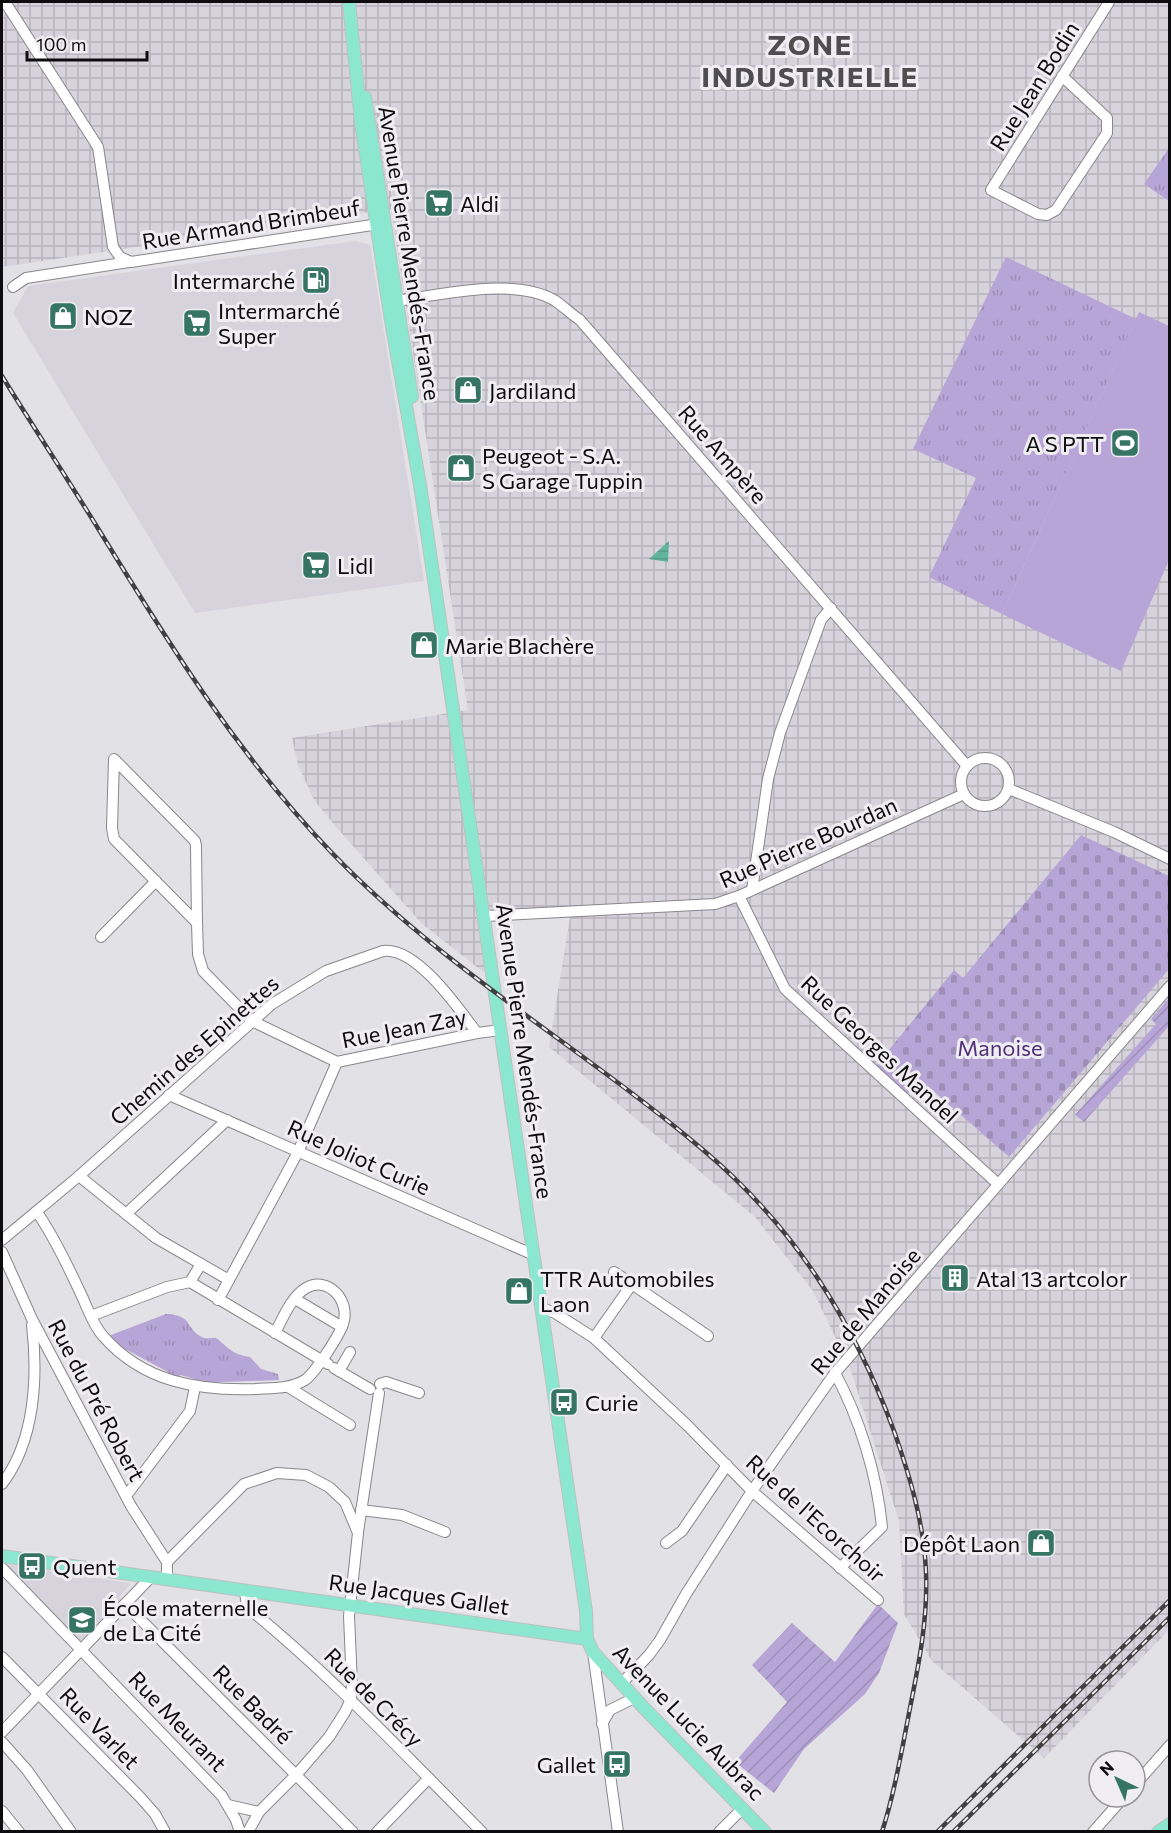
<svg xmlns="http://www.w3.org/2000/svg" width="1171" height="1833" viewBox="0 0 1171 1833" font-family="Commissioner,sans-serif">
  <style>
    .built { fill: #d7d3dd }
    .industrial { fill: url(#industrial-grid) }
    .grass { fill: url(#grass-tufts) }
    .cemetery { fill: url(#cemetery-stones) }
    .park { fill: #b8a5d7 }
    .garden { fill: url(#garden-furrows) }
    .water { fill: url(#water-rules) }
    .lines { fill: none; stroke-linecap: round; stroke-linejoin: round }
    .minor-casing { stroke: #88878a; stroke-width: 12 }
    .major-casing { stroke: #c0c0c0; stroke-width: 14 }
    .minor { stroke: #fff; stroke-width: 10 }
    .major { stroke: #8be7d0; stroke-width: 12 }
    .rail-casing { stroke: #403f41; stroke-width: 4.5 }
    .rail { stroke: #f0eef2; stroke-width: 2; stroke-dasharray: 7; stroke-linecap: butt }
    .labels { text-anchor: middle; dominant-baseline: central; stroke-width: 6; stroke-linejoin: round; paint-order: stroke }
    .street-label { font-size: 22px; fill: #0d0c0e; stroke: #f0eef2 }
    .poi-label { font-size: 22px; fill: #0d0c0e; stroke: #f0eef2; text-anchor: start }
    .park-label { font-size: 22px; fill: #502f78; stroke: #f0eef2 }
    .district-label { font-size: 28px; font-weight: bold; letter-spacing: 1.5px; fill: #4e4d4f; stroke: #f0eef2 }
  </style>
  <defs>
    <pattern id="industrial-grid" width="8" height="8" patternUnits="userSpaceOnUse" patternTransform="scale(1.5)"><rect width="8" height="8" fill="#d7d3dd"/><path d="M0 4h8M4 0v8" fill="none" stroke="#b7b4bc"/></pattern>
    <pattern id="grass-tufts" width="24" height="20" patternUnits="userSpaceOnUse" patternTransform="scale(1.5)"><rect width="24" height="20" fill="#b8a5d7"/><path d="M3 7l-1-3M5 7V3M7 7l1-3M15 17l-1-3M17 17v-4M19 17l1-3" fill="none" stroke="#9d8db7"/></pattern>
    <pattern id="cemetery-stones" width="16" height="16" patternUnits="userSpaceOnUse" patternTransform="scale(1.5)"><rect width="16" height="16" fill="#b8a5d7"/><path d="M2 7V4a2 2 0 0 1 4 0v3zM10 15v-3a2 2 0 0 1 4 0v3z" fill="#9d8db7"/></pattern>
    <pattern id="garden-furrows" width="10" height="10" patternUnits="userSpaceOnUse" patternTransform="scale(1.5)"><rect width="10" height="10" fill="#b8a5d7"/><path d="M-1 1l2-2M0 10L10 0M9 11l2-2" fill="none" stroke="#9d8db7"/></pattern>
    <pattern id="water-rules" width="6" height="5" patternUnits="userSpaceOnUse" patternTransform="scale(1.5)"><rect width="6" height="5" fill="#61b59c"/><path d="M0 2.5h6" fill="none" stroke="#539a85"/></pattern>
  </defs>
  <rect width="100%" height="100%" fill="#e2e1e5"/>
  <g class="built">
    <polygon points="355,241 370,245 424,581 195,613 13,313 28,286"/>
    <polygon points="6,1564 129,1583 130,1585 119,1597 125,1601 86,1640 78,1640 5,1567"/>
  </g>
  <polygon class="industrial" points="2,2 1169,2 1169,1630 1044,1758 932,1661 904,1614 899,1521 850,1368 813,1291 755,1217 549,1047 570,917 480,922 486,974 422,924 337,828 314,800 298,765 292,738 468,710 391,209 2,267"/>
  <g class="grass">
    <polygon points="1169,148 1169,201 1144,184"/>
    <polygon points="1006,257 1136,319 1002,614 929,577 976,478 913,449"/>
    <path d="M166,1314c28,1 19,15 36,23 5,3 9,0 14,1 13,10 17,17 34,19l11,12 17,5 1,6 -83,3 -1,-4 -15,-4 -2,3 -9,-2 -1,-4 -54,-29 -3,-8z"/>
  </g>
  <polygon class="cemetery" points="1081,835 1169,876 1169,969 1009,1157 921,1080 906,1095 875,1067 954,970 963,978"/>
  <polygon class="park" points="1139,312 1169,326 1169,560 1121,671 1002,614"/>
  <g class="garden">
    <polygon points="1169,998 1169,1026 1084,1122 1075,1115 1156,1024 1151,1019"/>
    <polygon points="878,1604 898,1623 879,1673 865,1694 804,1749 774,1793 735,1762 787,1702 752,1665 792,1623 835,1662"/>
  </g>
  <polygon class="water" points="669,541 668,562 649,559"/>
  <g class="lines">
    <g class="minor-casing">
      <g id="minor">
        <polyline points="5,2 98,147 113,247 120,257 131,262 385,223"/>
        <polyline points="1062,76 1107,118 1107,133 1056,210 1047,215 1038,214 991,190 1109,2"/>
        <polyline points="13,287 26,278 129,262"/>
        <path d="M389,302c45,-6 124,-26 165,-2 9,6 17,14 26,20l387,446"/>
        <circle cx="985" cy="782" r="24"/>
        <polygon points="114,759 195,841 196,846 197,923 114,839 112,828"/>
        <polyline points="1009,789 1114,832 1170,859"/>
        <polyline points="752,890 768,779 780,733 821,620 831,608"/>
        <polyline points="739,896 785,989 998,1184"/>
        <polyline points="484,916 715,904 739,896 964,794"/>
        <polyline points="197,923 198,954 203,971 252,1021 337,1062 477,1033 501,1030"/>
        <polyline points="101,937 156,881"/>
        <polyline points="169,1095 534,1255"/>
        <polyline points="79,1176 156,1238 229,1280 218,1300"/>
        <path d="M37,1212c17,25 30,52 43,80 7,14 12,32 23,44 40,46 95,55 153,53 17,-1 34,0 49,-9 10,-7 34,-44 38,-56 8,-22 -14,-49 -37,-36 -15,9 -23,30 -31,45"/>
        <polyline points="126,1214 227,1120"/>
        <path d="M2,1240l77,-64 193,-172 54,-33 57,-20c33,-5 76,58 94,82"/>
        <polyline points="2,1252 32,1319 131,1506 167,1562"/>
        <polyline points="201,1264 190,1282 328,1364"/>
        <polyline points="614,1272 632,1284"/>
        <polyline points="229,1280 298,1152 337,1062"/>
        <polyline points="295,1299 342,1327"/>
        <polyline points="542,1308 555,1313 594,1338 687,1425 752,1491 878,1600"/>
        <polyline points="91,1316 167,1287 190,1282"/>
        <polyline points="594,1338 632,1284 708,1336"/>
        <polyline points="334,1368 370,1389"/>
        <polyline points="339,1371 350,1352"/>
        <path d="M835,1373c25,46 42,102 47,154l-42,41"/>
        <polyline points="380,1384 386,1382 419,1393"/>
        <polyline points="288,1387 350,1425"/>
        <path d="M2,1484c33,-43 36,-107 30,-159"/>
        <polyline points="126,1496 190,1411 195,1387"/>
        <polyline points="361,1510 402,1515 445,1532"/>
        <polyline points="358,1532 379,1393"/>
        <polyline points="666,1543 682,1531 727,1465"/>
        <polyline points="2,1568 222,1796 236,1820 240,1832"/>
        <polyline points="167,1580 167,1562 244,1484 277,1473 306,1475 329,1487 345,1502 358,1533 349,1616 352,1685 351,1699 345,1712 329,1737 297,1774 259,1812 248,1832"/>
        <path d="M245,1591l2,16c84,68 158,148 235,225"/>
        <polyline points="125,1604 353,1832"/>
        <polyline points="593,1652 618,1832"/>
        <polyline points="2,1657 140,1797 155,1814 165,1832"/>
        <polyline points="621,1684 649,1655 660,1640 686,1594 752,1491 835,1373 1170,986"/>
        <polyline points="602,1724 610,1710 634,1698"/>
        <polyline points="2,1732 151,1577"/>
        <polyline points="2,1742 27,1770 71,1832"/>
        <polyline points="1135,1785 1170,1745"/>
        <polyline points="228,1805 259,1812"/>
        <polyline points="2,1811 19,1832"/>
        <polyline points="377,1832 429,1778"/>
        <polyline points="719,1832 743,1808"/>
        <polyline points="1093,1832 1124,1797"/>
      </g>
    </g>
    <g class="major-casing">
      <g id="major">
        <polyline points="349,2 361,122 391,321 420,485 586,1611 587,1639 593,1652 644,1708 765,1832"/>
        <polyline points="365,97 412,397"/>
        <polyline points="2,1556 587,1639"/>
        <polyline points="1158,1832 1170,1824"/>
      </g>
    </g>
    <use href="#minor" class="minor"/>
    <use href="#major" class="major"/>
    <g class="rail-casing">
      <g id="rail">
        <path d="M2,376c32,52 65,102 97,154 70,114 140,227 234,324 110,114 248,193 369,295 91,76 151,171 192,282 16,46 30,92 32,141 2,46 -7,91 -16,136 -8,41 -15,83 -28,124"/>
        <polyline points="937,1832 1170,1600"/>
        <polyline points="953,1832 1170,1617"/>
      </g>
    </g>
    <use href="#rail" class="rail"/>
  </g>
  <defs>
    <g id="supermarket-square" transform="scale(1.5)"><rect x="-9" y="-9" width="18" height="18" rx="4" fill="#367563" stroke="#f0eef2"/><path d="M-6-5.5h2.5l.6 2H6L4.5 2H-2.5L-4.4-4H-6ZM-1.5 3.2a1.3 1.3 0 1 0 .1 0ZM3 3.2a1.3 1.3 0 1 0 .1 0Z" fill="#fff"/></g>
    <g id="fuel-square" transform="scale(1.5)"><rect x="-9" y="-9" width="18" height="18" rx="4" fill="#367563" stroke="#f0eef2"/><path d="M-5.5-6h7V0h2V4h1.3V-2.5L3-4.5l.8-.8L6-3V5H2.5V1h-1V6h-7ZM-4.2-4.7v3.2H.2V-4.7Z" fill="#fff"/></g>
    <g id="shop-square" transform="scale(1.5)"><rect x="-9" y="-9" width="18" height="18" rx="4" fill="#367563" stroke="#f0eef2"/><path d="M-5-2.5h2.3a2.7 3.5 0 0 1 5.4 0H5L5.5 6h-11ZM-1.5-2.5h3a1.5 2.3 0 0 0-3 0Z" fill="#fff"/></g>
    <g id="stadium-square" transform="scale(1.5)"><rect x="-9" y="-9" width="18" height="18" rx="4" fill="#367563" stroke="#f0eef2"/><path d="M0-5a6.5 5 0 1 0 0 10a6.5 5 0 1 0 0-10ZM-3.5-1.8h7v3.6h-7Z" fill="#fff"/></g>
    <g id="building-square" transform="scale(1.5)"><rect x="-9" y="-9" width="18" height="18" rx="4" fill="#367563" stroke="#f0eef2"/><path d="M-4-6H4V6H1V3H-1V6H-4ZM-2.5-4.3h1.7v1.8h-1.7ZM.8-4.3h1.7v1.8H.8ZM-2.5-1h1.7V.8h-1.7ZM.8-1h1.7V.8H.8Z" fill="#fff"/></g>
    <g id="bus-square" transform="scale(1.5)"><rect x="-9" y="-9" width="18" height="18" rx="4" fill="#367563" stroke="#f0eef2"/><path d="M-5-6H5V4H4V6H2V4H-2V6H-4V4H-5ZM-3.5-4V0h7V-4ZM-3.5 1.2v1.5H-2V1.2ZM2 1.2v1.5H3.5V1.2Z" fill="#fff"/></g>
    <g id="school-square" transform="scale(1.5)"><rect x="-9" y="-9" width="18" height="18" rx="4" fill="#367563" stroke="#f0eef2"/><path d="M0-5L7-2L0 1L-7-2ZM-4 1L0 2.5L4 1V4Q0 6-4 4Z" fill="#fff"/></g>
  </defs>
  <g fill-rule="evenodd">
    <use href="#supermarket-square" x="439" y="203"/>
    <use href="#fuel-square" x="316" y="280"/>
    <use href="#shop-square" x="63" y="316"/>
    <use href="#supermarket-square" x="197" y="323"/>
    <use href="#shop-square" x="468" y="390"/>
    <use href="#stadium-square" x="1125" y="443"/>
    <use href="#shop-square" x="461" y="468"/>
    <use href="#supermarket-square" x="316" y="565"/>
    <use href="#shop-square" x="424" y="645"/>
    <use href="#building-square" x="955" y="1278"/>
    <use href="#shop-square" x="519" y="1291"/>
    <use href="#bus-square" x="564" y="1402"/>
    <use href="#shop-square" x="1041" y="1543"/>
    <use href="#bus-square" x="32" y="1566"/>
    <use href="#school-square" x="82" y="1620"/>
    <use href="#bus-square" x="617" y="1764"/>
  </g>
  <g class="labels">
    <g class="street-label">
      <text transform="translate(1034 86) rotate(-58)">Rue Jean Bodin</text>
      <text transform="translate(251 224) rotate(-9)">Rue Armand Brimbeuf</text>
      <text transform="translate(410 253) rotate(81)">Avenue Pierre Mendés-France</text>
      <text transform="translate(723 454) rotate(49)">Rue Ampère</text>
      <text transform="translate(808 842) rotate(-24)">Rue Pierre Bourdan</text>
      <text transform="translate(404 1028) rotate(-11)">Rue Jean Zay</text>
      <text transform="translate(880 1049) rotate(43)">Rue Georges Mandel</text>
      <text transform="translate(194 1050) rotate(-41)">Chemin des Epinettes</text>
      <text transform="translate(525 1051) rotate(82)">Avenue Pierre Mendés-France</text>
      <text transform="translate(359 1157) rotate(24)">Rue Joliot Curie</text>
      <text transform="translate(865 1311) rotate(-50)">Rue de Manoise</text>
      <text transform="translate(97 1400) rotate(62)">Rue du Pré Robert</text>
      <text transform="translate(816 1518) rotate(42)">Rue de l'Ecorchoir</text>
      <text transform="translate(419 1594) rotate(8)">Rue Jacques Gallet</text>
      <text transform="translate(374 1697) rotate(45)">Rue de Crécy</text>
      <text transform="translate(253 1704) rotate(45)">Rue Badré</text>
      <text transform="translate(178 1721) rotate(46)">Rue Meurant</text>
      <text transform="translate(689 1722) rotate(46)">Avenue Lucie Aubrac</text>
      <text transform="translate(100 1728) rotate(46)">Rue Varlet</text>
    </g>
    <g class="poi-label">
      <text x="460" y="203">Aldi</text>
      <text x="295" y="280" text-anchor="end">Intermarché</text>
      <text x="218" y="310">Intermarché<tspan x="218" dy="25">Super</tspan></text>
      <text x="84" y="316">NOZ</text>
      <text x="489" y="390">Jardiland</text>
      <text x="1104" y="443" text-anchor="end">A S PTT</text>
      <text x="482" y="455">Peugeot - S.A.<tspan x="482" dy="25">S Garage Tuppin</tspan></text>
      <text x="337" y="565">Lidl</text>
      <text x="445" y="645">Marie Blachère</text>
      <text x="540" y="1278">TTR Automobiles<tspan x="540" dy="25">Laon</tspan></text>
      <text x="976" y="1278">Atal 13 artcolor</text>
      <text x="585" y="1402">Curie</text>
      <text x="1020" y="1543" text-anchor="end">Dépôt Laon</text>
      <text x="53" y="1566">Quent</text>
      <text x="103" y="1607">École maternelle<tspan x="103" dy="25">de La Cité</tspan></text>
      <text x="596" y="1764" text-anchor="end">Gallet</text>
    </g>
    <g class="park-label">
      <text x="1000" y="1047">Manoise</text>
    </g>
    <g class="district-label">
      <text x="810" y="44">ZONE<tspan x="810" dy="32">INDUSTRIELLE</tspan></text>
    </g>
  </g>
  <rect width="1171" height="1833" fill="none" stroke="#0d0c0e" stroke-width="6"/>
  <g transform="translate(1117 1779) rotate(316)"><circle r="28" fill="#f0eef2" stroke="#959497" stroke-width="1.5"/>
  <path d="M0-4.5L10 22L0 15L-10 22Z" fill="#367563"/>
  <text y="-9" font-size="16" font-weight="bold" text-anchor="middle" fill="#0d0c0e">N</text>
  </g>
  <path d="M27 51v9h120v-9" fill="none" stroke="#0d0c0e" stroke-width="3"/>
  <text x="36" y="51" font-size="18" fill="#0d0c0e" stroke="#f0eef2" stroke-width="4.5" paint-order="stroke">100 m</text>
</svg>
